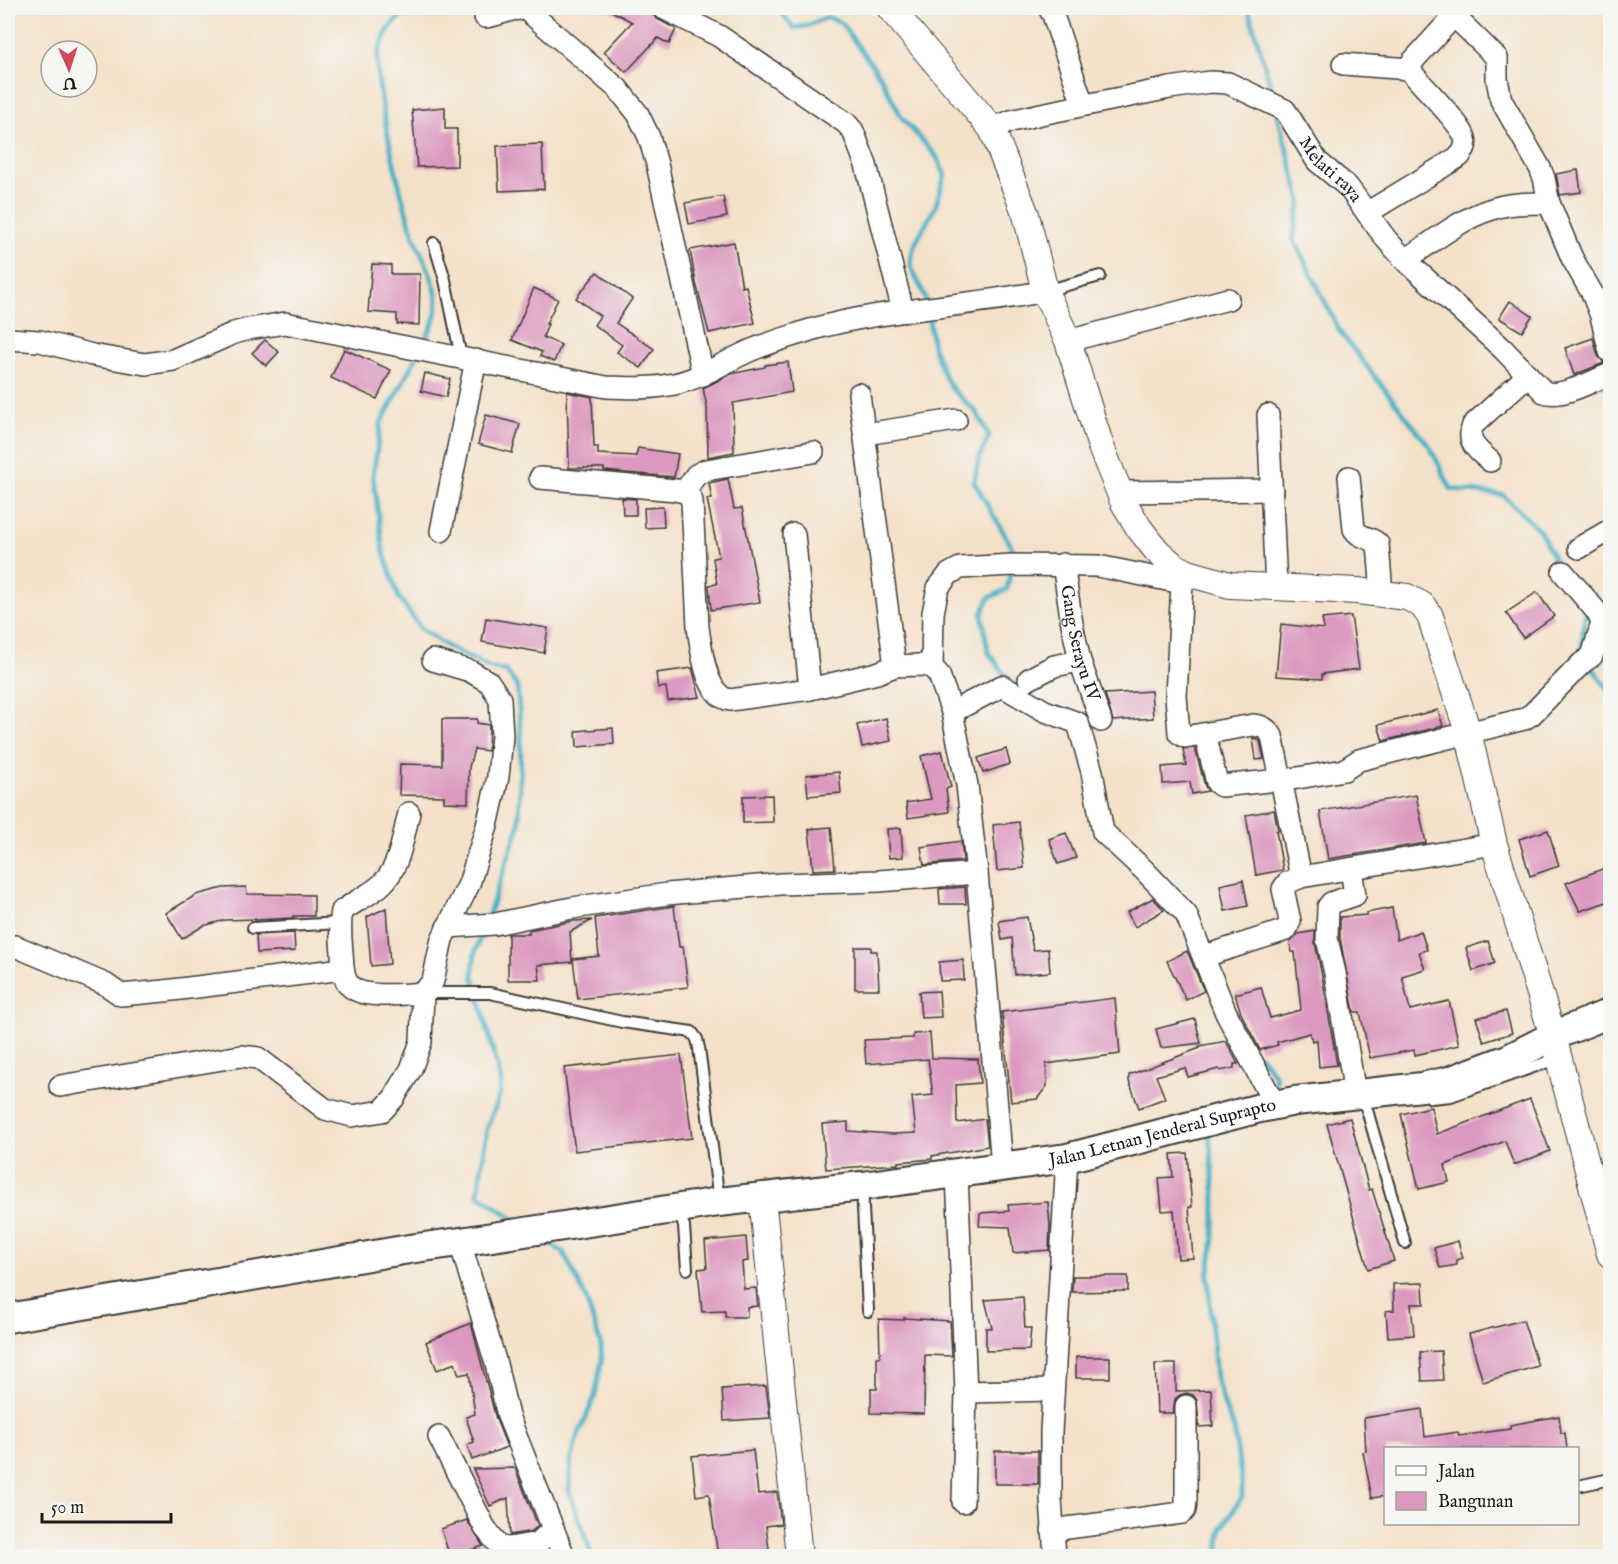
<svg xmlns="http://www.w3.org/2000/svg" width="1618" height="1564" viewBox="0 0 1618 1564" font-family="'IM FELL English',serif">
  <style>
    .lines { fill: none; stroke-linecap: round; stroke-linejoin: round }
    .stream { stroke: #47b0c5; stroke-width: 5 }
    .building { fill: #dc99c0 }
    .service-casing { stroke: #3c3a36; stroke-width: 14 }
    .minor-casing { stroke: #3c3a36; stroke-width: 24 }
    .tertiary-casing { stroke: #3c3a36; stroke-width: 28 }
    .secondary-casing { stroke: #3c3a36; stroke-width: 32 }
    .service { stroke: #fff; stroke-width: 10 }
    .minor { stroke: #fff; stroke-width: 21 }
    .tertiary { stroke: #fff; stroke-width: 26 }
    .secondary { stroke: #fff; stroke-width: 28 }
    .labels { text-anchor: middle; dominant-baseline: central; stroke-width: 4.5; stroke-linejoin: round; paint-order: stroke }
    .street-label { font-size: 18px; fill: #1c1c1c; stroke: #f6f6f2 }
  </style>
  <rect width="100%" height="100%" fill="#f6f6f2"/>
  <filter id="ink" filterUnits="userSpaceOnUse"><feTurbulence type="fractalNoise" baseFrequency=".0167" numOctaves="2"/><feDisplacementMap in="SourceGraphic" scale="12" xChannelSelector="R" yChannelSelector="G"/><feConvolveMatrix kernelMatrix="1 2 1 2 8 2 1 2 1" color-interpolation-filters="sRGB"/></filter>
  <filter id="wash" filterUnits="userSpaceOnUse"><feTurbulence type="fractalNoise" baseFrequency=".008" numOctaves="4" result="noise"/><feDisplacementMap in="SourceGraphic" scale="24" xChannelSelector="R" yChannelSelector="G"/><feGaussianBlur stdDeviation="1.35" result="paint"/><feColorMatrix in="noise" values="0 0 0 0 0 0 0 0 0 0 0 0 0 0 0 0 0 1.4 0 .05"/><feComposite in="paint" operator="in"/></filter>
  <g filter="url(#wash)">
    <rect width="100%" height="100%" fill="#f4e1c9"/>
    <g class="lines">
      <g class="stream">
        <path d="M421,8c-23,5 -35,20 -42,43 -8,25 23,150 33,179 6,21 25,50 25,73 0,15 -8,30 -15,43"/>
        <path d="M777,8l17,20 13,-2 20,-9 14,6 39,53 22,42 34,38 9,19c-4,11 -6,22 -10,32 -8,18 -24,36 -24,56 0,12 13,24 15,39"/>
        <polyline points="1248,8 1274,98"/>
        <polyline points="1278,116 1301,201 1293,238 1340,332 1430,447 1451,489 1503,495 1540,531 1559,569"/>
        <polyline points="928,312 933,347 945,377 953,390 977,413 989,436 979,458 974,482 1012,547 1012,560"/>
        <polyline points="418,354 381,423 373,475 383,550 398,596 421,629 448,647 488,667 506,671 517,686 521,736 519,826 487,919"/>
        <polyline points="1011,569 1007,589 989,598 982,614 988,652 1001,670 1014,683"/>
        <polyline points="1583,655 1582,643 1586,608"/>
        <polyline points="1589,663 1610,692"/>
        <polyline points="483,930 475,953 473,975 501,1081 499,1097 487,1127 478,1194 518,1222"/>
        <polyline points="1260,1056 1276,1077 1274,1089"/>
        <polyline points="1209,1131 1215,1199 1214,1238 1208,1277 1216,1379 1227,1413 1234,1428 1242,1484 1242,1497 1222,1528 1220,1536 1219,1552 1222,1556"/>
        <polyline points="543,1239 564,1253 585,1296 600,1342 602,1358 595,1396 576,1441 571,1461 569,1491 592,1556"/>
      </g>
    </g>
    <g id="blocks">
      <g class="building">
        <polygon points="606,8 650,8 652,14 657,19 676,29 669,44 658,38 626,72 604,52 632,22"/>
        <polygon points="445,107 445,129 457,129 457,166 417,167 412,110"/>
        <polygon points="542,144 544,189 499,191 497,146"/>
        <polygon points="1578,170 1581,192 1560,195 1556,174"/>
        <polygon points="723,196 727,217 689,224 685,203"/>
        <polygon points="734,242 742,287 746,286 755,323 709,333 696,283 690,250"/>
        <polygon points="372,264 391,265 391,274 420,274 419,325 397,324 397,314 368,312"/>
        <polygon points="597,272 632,299 616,323 654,349 641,368 617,352 622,345 594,325 600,316 576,298"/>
        <polygon points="534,288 558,299 546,324 548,324 543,337 561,345 554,362 540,356 542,352 512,340"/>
        <polygon points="1510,301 1532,316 1522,332 1499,318"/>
        <polygon points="1593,338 1598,356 1604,363 1574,375 1565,348"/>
        <polygon points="265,340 279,352 266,366 252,353"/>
        <polygon points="344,349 391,370 377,399 331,378"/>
        <polygon points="788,362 792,392 733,403 734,452 708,457 707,407 703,388 731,374 765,367 765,365"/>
        <polygon points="425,373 450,379 446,397 421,391"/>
        <polygon points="567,392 592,397 594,447 598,447 598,454 636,456 638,448 678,454 674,477 604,471 604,468 569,468"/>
        <polygon points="486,415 520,424 512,453 478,444"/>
        <polygon points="728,479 734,509 742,508 760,602 711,610 709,585 717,584 713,558 719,557 707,499 712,499 709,483"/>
        <polygon points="622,498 636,499 636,515 623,515"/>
        <polygon points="663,507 664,527 645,528 644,508"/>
        <polygon points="1537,592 1554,616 1523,638 1506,613"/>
        <polygon points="1351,616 1359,669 1322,674 1322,679 1276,676 1281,624 1324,629 1322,619"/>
        <polygon points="486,618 548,628 544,653 482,642"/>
        <polygon points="692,668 700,697 668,701 666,687 658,688 656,673"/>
        <polygon points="1151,691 1153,718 1113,721 1105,694"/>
        <polygon points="1438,710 1443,726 1383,741 1378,725"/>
        <polygon points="886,718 891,741 862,747 857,725"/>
        <polygon points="442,719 477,719 477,723 489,725 488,751 474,749 469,767 468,803 444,802 444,796 399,795 400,764 442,765"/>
        <polygon points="613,728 614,744 577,747 576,731"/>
        <polygon points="1253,738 1260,741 1264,759 1256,760"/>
        <polygon points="1195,748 1205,786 1208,791 1192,794 1190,782 1163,784 1162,767 1186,765 1183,749"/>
        <polygon points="1006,749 1010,764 983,773 978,758"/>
        <polygon points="942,751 951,787 946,789 949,812 908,818 906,803 931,799 921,756"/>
        <polygon points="839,772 841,793 808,796 806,775"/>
        <polygon points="772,795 773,822 743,823 743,796"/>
        <polygon points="1416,795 1426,843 1328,859 1320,811"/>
        <polygon points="1274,810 1278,830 1276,831 1283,870 1256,875 1246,815"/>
        <polygon points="1019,822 1024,868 997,871 993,825"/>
        <polygon points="831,827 835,869 813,870 809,829"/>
        <polygon points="901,828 903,857 889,858 887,829"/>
        <polygon points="1548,830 1559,866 1530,876 1519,839"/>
        <polygon points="1066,833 1076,858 1058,864 1049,839"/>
        <polygon points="961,841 963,861 924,865 921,847"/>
        <polygon points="1610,866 1610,901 1580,911 1566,883"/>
        <polygon points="1243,880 1248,906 1225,911 1220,885"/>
        <polygon points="246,887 247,894 314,895 314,916 293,916 293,918 255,920 255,919 225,920 203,926 182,939 166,913 196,895 223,888"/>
        <polygon points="965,887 966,904 940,904 939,889"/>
        <polygon points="1153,898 1164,910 1135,927 1127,912"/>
        <polygon points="674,906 679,947 683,947 688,987 578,999 573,959 599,956 595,918"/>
        <polygon points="386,908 390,964 371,966 367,917"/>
        <polygon points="1392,908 1397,940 1421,931 1427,950 1419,952 1425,969 1402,976 1410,1010 1449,1001 1459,1045 1415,1055 1414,1050 1370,1058 1360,1012 1354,1012 1340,938 1340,917 1367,915 1366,913"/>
        <polygon points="1027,917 1033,950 1048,949 1050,972 1015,975 1012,938 1002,940 999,921"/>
        <polygon points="592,920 570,932 572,962 538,965 540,980 508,980 508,934 529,934 529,930 574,921"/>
        <polygon points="1315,931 1315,942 1322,976 1337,1065 1319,1067 1317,1040 1312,1041 1310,1033 1277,1042 1278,1045 1260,1050 1241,1013 1235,994 1261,987 1270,1018 1301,1010 1295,952 1292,952 1290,942 1298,934"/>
        <polygon points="294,933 295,951 257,953 256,935"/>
        <polygon points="1488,941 1495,963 1473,971 1466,948"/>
        <polygon points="855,947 871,947 871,951 877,951 879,989 855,989"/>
        <polygon points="1187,951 1204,991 1186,1000 1167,961"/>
        <polygon points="963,960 964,980 940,981 939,962"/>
        <polygon points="939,991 941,1017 921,1018 919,992"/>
        <polygon points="1115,998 1120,1054 1046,1064 1047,1086 1037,1099 1011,1102 1002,1012"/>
        <polygon points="1506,1011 1512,1033 1484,1042 1476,1018"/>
        <polygon points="1195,1019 1201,1043 1161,1048 1156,1029"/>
        <polygon points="930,1033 932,1058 978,1059 980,1083 956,1085 957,1123 985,1119 988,1146 932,1156 932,1159 898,1162 898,1164 826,1169 822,1124 848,1122 848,1131 893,1134 916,1133 912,1097 933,1095 928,1059 866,1064 864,1040 913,1038 913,1034"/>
        <polygon points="1226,1041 1238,1064 1234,1064 1234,1068 1220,1071 1219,1069 1188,1077 1185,1068 1156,1076 1165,1098 1139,1108 1129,1081 1129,1075 1200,1048 1199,1046"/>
        <polygon points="681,1055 692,1138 575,1151 564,1068"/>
        <polygon points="1530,1099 1550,1151 1514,1165 1505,1141 1445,1165 1449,1182 1419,1189 1401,1114 1431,1107 1437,1134"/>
        <polygon points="1350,1118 1369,1190 1372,1189 1394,1261 1368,1269 1327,1124"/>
        <polygon points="1187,1153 1192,1207 1189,1207 1193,1258 1178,1259 1174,1210 1162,1211 1159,1178 1173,1177 1171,1154"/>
        <polygon points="1048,1202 1050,1226 1049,1250 1013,1253 1010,1227 979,1226 980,1213 1009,1211 1008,1205"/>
        <polygon points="746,1237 748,1261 742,1262 744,1289 756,1288 758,1306 747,1307 747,1317 725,1317 725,1311 702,1312 698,1269 707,1268 705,1241"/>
        <polygon points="1458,1241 1463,1258 1456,1260 1457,1265 1440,1268 1434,1248"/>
        <polygon points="1073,1276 1128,1276 1128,1291 1072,1292"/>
        <polygon points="1423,1283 1424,1304 1411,1304 1414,1335 1388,1337 1386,1311 1394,1310 1393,1284"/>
        <polygon points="1023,1297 1025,1328 1031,1328 1029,1350 986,1351 986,1328 992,1328 985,1300"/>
        <polygon points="904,1318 950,1321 952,1356 925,1355 924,1414 871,1413 871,1389 877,1389 877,1357 880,1357 879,1319 904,1320"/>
        <polygon points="1523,1320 1538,1366 1483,1382 1469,1334"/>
        <polygon points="471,1323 496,1419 507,1447 472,1460 467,1445 474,1442 466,1417 475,1414 469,1373 459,1375 455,1363 437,1370 426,1342"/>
        <polygon points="1441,1351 1443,1380 1422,1381 1420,1352"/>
        <rect x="1076" y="1357" width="34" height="21"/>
        <polygon points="1155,1364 1176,1364 1176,1391 1211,1390 1213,1426 1199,1427 1197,1400 1193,1395 1187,1393 1180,1395 1175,1399 1173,1413 1157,1413"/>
        <polygon points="766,1386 770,1418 724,1421 722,1389"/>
        <polygon points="1422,1409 1425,1437 1458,1432 1459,1436 1510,1429 1510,1425 1559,1416 1561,1433 1565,1433 1567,1449 1386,1449 1386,1496 1372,1498 1363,1452 1366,1451 1364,1418"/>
        <polygon points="753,1450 758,1494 777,1492 781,1524 766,1526 770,1557 718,1557 709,1494 696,1496 692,1456"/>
        <rect x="995" y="1451" width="43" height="33"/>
        <polygon points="515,1468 538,1526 532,1531 510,1535 508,1498 490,1506 473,1469"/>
        <polygon points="467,1520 483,1546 450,1557 441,1529"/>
      </g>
    </g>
  </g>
  <g filter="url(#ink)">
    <use href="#blocks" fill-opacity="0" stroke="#3c3a36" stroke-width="1.5"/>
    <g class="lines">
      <g class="service-casing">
        <g id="service">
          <polyline points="434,243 445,280 461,357"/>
          <polyline points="1045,291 1100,276"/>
          <polyline points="253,928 340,923"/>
          <polyline points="423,993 490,993 622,1022 692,1032 697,1039 699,1048 719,1200"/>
          <polyline points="1363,1096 1405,1243"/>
          <polyline points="1431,1098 1451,1096 1559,1058"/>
          <polyline points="862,1186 868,1311"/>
          <polyline points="677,1208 684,1226 687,1269"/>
          <polyline points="1578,1486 1610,1479"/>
        </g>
      </g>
      <g class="minor-casing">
        <g id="minor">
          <polyline points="663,8 719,36 846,123 853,131 866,165 903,311"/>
          <polyline points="1049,8 1053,15 1083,105"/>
          <polyline points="1454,16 1497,58 1497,79 1501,100 1540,168 1544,178 1549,203 1572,258 1592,293 1601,316 1610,352"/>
          <path d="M485,17c15,-1 28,-12 43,-6l90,78 20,25 11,23 8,27 46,211"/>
          <polyline points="1343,64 1410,69"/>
          <path id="s1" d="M992,129l19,-8 30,-7 129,-26 40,-6 18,1 57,27 32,51 31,26 38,52 19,21 98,89 41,43c17,7 50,-12 66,-18"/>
          <path d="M1367,213l93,-57c4,-5 7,-11 5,-18 -3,-13 -43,-53 -54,-66l1,-10 42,-46 -7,-8"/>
          <path d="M1405,260c25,-16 55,-41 84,-50 18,-7 41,-7 60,-7"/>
          <path d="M8,339l32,2 52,14 53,9 28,-4 61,-27 15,-4 36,-6 321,64c22,1 47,2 68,-3 29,-6 53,-24 80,-35 18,-7 38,-13 56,-19 77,-22 157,-23 235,-39"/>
          <polyline points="1068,341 1228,299"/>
          <polyline points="859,394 895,666"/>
          <polyline points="1268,415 1276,588"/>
          <polyline points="865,434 956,420"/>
          <path d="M1490,461c-13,-11 -24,-19 -17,-36l55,-50"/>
          <path d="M1349,477l5,52c6,10 16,7 24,15l4,50"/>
          <path d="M540,478l136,12 12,3 4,8 6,126c3,20 7,69 32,73l80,-11 67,-16 18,-7 25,-1 12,2"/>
          <polyline points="685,491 696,475 706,470 813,452"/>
          <polyline points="1119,492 1272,490"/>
          <polyline points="441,531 476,360"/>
          <polyline points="794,534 810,689"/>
          <polyline points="1579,548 1610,530"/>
          <path id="s2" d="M1063,564l9,60 8,37 21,60"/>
          <path d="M1182,583l-6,113 3,37 6,4 68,-12c9,1 14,3 19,11l29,141"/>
          <polyline points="1029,679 1054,666 1080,661"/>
          <polyline points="952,712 1002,686 1045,711 1078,723 1092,772 1103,832 1144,870 1186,914 1226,1013 1275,1105"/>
          <polyline points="1205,734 1217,783 1221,786 1298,778 1344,770 1359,760 1524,719 1532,714 1582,663 1592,656 1602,623 1597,612 1563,572"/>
          <path d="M409,813c-6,23 -9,54 -27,71 -9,9 -28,18 -40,27 -3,14 -1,28 0,42 1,11 0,24 7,32 13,15 56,9 74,8"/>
          <polyline points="1351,869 1355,895 1331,903 1328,907 1327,939 1335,973 1355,1094"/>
          <polyline points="447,927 495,924 572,908 667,894 780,884 879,881 977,873"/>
          <polyline points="15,946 105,984 121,995 164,991 343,969"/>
          <polyline points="1205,956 1286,930 1290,921 1283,889 1287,883 1301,877 1494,844"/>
          <polyline points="60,1086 241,1056 258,1058 325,1109 352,1116 382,1111 394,1098 411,1069 421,1042 423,993 433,981 442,939 469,884 487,826 498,777 502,736 500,699 489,682 470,671 433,660"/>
          <polyline points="1002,1166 977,873 967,785 952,712 939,675 932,667 933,613 938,588 949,574 960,568 1012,565 1098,566 1182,583 1188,573"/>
          <polyline points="957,1173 966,1392 1052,1390"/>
          <polyline points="460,1242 496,1364 508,1416 564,1556"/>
          <polyline points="439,1437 485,1528 500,1547 509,1548 538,1543 553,1529"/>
          <polyline points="963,1502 966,1392"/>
          <polyline points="1052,1530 1182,1513 1185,1510 1186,1501 1186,1406"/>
          <polyline points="1055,1556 1051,1500 1051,1432 1067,1158"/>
        </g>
      </g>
      <g class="tertiary-casing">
        <g id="tertiary">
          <polyline points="890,8 992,129 1026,215 1045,291 1068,341 1101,447 1123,501 1139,528 1157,551 1174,566 1188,573 1230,585 1357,591 1407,597 1422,605 1430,616 1468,732 1494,844 1553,1036 1610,1254"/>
          <polyline points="762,1197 799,1556"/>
        </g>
      </g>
      <g class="secondary-casing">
        <g id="secondary">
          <path id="s3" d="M8,1318l401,-69 51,-7 259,-40 143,-16 205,-28 193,-50 35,-7 127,-14 27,-6 59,-22 45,-23 57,-23"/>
        </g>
      </g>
      <use href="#service" class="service"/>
      <use href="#minor" class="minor"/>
      <use href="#tertiary" class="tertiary"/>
      <use href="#secondary" class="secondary"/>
    </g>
  </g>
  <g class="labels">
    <g class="street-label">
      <text stroke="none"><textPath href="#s1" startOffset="380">Melati raya</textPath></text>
      <text stroke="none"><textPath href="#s2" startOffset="81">Gang Serayu IV</textPath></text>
      <text stroke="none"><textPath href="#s3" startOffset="1170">Jalan Letnan Jenderal Suprapto</textPath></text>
    </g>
  </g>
  <rect width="1618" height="1564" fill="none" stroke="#f6f6f2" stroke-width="30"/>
  <rect x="1384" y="1447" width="195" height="78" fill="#f6f6f2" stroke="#9f9f9c" stroke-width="1.5"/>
  <rect x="1396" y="1466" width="30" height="9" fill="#ffffff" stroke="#9f9f9c" stroke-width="1.5"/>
  <text x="1438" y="1477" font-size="18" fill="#1c1c1c">Jalan</text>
  <rect x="1396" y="1492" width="30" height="18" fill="#dc99c0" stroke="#9f9f9c" stroke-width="1.5"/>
  <text x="1438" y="1507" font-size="18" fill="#1c1c1c">Bangunan</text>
  <g transform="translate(69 69) rotate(177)"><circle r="28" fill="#f6f6f2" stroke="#9f9f9c" stroke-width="1.5"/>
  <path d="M0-4.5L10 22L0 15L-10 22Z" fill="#d1495b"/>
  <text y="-9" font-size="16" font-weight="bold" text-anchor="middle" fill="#1c1c1c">U</text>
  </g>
  <path d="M42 1513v9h129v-9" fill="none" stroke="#1c1c1c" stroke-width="3"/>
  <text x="51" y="1513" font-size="18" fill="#1c1c1c" stroke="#f6f6f2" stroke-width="4.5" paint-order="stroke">50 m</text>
</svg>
